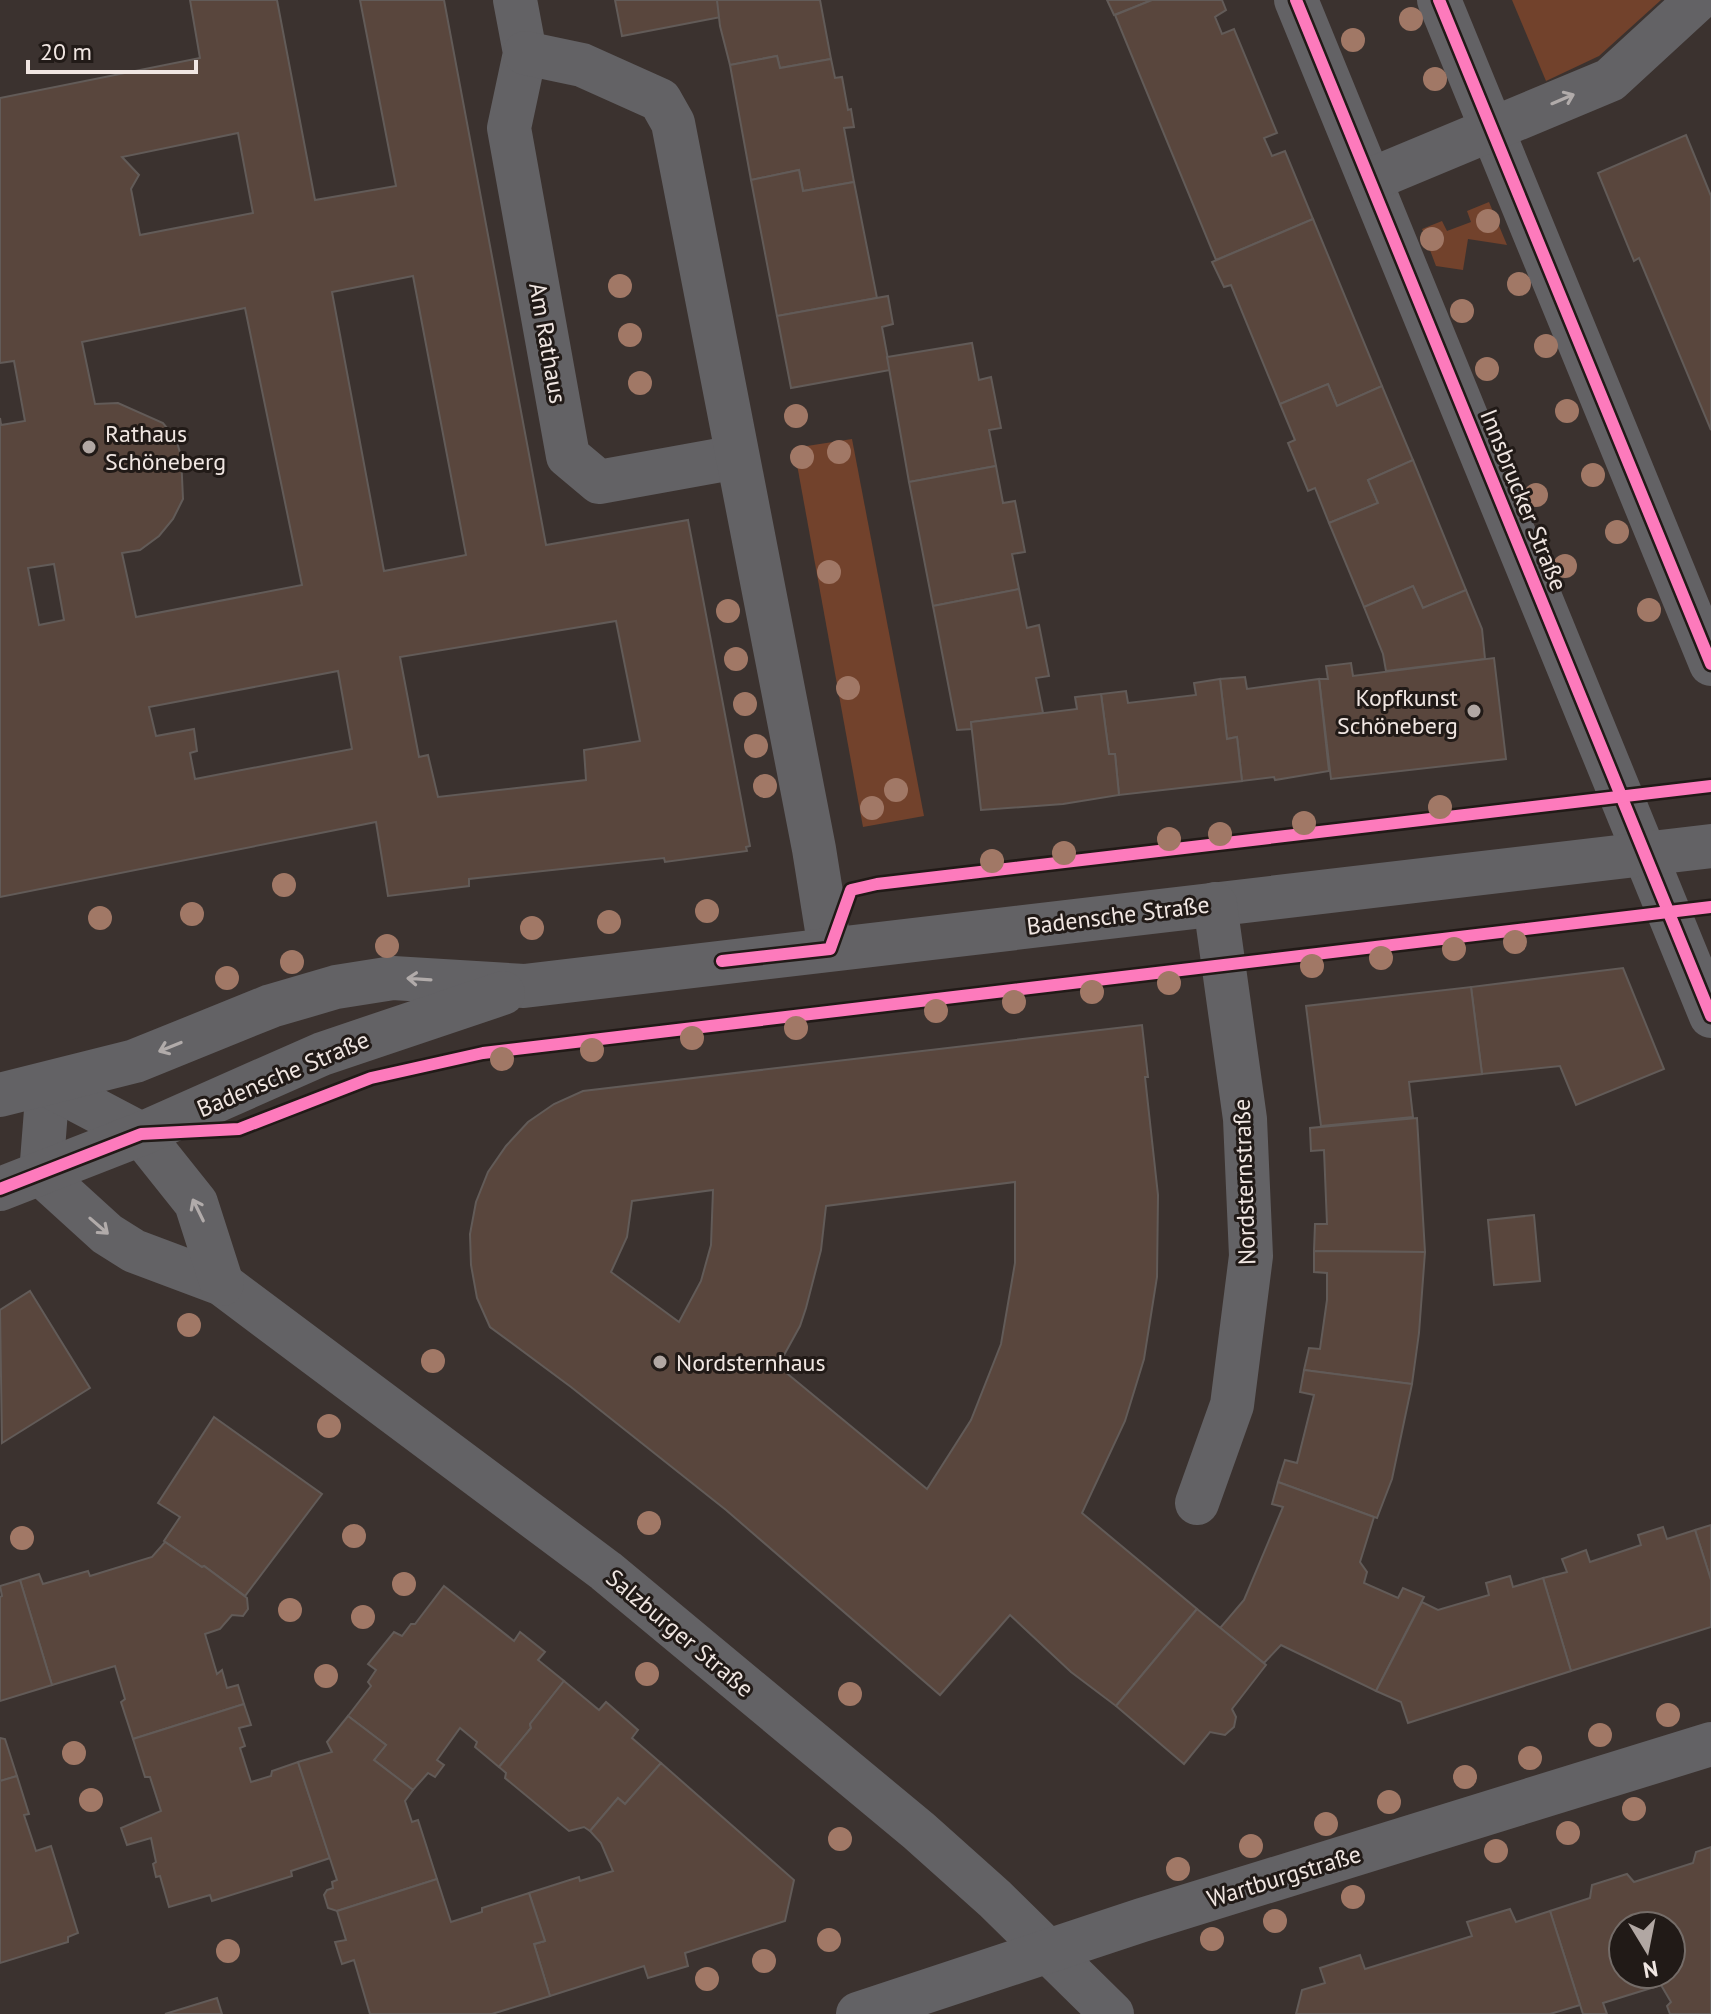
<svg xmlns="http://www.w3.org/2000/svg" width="1711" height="2014" viewBox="0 0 1711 2014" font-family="'PT Sans',sans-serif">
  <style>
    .green { fill: #72422c }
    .building { fill: #59463d; stroke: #625b58; stroke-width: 2; fill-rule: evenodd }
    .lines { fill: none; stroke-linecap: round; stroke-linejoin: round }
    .minor { stroke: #636265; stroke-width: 44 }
    .cycleway-casing { stroke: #211a17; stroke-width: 17 }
    .cycleway { stroke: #fd7abc; stroke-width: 12 }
    .tree { fill: #a17866 }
    .oneway { stroke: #b1abaa }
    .poi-dot { fill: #b1a7a3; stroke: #211a17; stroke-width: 3 }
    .labels { text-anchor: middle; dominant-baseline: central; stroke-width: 6; stroke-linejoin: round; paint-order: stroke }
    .street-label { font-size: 24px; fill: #f0e6e2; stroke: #211a17 }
    .poi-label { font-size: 24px; fill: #f0e6e2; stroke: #211a17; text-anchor: start }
  </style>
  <rect width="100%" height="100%" fill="#3b322f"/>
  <g class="green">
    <polygon points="1512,0 1661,0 1599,56 1546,81"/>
    <polygon points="1489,202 1507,245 1468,239 1463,270 1436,266 1422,229 1442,221 1447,231 1471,222 1467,211"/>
    <polygon points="852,439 924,816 863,827 794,448"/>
  </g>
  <g class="building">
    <path d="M190,0h87l38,200 81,-14 -36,-186h84l102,545 142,-25 62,326 -4,1 1,4 -82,11 -1,-4 -195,21v7l-81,10 -12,-74 -376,75v-479l1,7 24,-4 -11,-60 -14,2v-265l200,-40zM238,133l15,80 -113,22 -9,-46 8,-14 -17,-18zM413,276l53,279 -82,16 -52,-279zM245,308l57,277 -166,32 -14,-64 18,-3 19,-14 14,-17 10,-20 -2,-43 -5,-17 -13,-16 -45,-20 -23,1 -13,-62zM54,564l10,56 -25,5 -11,-57zM616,621l24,120 -56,9 2,30 -148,17 -10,-42 -9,2 -19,-100zM338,671l14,78 -157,30 -5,-26 7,-2 -3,-22 -38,7 -7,-29z"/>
    <polygon points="615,0 717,0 721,17 622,36"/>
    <polygon points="717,0 820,0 831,59 780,68 777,56 730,65 720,26"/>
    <polygon points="1107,0 1152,0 1114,15"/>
    <polygon points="1152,0 1222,0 1226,10 1215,17 1222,34 1234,29 1277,133 1264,138 1272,156 1285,151 1313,219 1216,260 1115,15"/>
    <polygon points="777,56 780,68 831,59 835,78 842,77 848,110 851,109 854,127 844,128 854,182 803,191 799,170 751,180 730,65"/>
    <polygon points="1686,135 1711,196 1711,430 1639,258 1634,261 1598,173"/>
    <polygon points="799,170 803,191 854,182 877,298 777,316 751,180"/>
    <polygon points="1313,219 1382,386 1337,406 1328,384 1280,404 1231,285 1224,287 1212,262"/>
    <polygon points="888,296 893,324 882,327 890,370 791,388 777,316"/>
    <polygon points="972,343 979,380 991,377 1001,428 989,430 996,466 909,482 887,357"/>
    <polygon points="1328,384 1337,406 1382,386 1413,460 1368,480 1378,503 1329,523 1315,488 1308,491 1288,443 1295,440 1280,404"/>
    <polygon points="1413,460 1466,590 1423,608 1413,586 1364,607 1329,523 1378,503 1368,480"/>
    <polygon points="996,466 1003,503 1015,501 1025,552 1012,554 1019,589 933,606 909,482"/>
    <polygon points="1413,586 1423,608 1466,590 1482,629 1485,659 1386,671 1383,654 1364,607"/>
    <polygon points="1019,589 1027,628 1039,625 1049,676 1036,678 1043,713 971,722 972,729 957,730 933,606"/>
    <polygon points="1494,658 1506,759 1331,779 1319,679 1328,679 1326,666 1351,663 1353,676"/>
    <polygon points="1245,677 1247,689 1319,679 1329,771 1275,780 1274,777 1242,781 1237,737 1227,739 1220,679"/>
    <polygon points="1220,679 1227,739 1237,737 1242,781 1119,795 1115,754 1109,754 1101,694 1126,691 1128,703 1196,695 1194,683"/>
    <polygon points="1101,694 1109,754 1115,754 1119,795 1063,804 981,810 971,722 1077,709 1075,697"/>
    <polygon points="1623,968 1664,1069 1576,1105 1560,1066 1482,1074 1471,987"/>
    <polygon points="1471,987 1482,1074 1409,1082 1413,1117 1321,1126 1306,1006"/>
    <path d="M1142,1025l6,52h-3l13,118 -1,82 -13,82 -19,62 -43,92 115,96 -81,97 -45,-34 -61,-57 -70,80 -214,-185 -155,-123 -81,-60 -13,-29 -6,-33 -1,-31 6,-32 12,-30 18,-26 22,-24 26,-18 29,-13zM1015,1182v81l-14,81 -30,76 -44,69 -149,-123 22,-40 6,-18 15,-58 5,-44zM713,1190l-2,55 -10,36 -22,41 -68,-50 16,-35 5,-36z"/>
    <polygon points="1417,1118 1425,1252 1314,1251 1315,1224 1327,1224 1324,1150 1311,1151 1310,1128"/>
    <polygon points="1534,1215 1540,1281 1494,1285 1488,1220"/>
    <polygon points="1314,1251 1425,1252 1419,1333 1412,1384 1304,1370 1309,1348 1320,1349 1327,1300 1327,1273 1314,1272"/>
    <polygon points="30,1291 90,1388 2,1443 0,1310"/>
    <polygon points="1304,1370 1412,1384 1392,1479 1377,1518 1278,1482 1285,1460 1297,1463 1314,1395 1300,1392"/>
    <polygon points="214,1417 322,1494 245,1596 204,1566 202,1567 164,1541 180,1517 158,1503"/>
    <polygon points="1278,1482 1374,1517 1360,1562 1367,1572 1364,1583 1398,1598 1403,1588 1424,1597 1376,1691 1281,1645 1264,1663 1220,1628 1244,1600 1283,1507 1272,1504"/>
    <polygon points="1711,1525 1711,1580 1695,1530"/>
    <polygon points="1663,1527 1667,1539 1695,1530 1711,1580 1711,1627 1571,1671 1543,1578 1567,1572 1562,1559 1586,1550 1590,1562 1641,1545 1638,1535"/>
    <polygon points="165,1542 202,1567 204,1566 247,1598 248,1609 243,1616 232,1615 220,1629 205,1634 217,1674 222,1670 227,1688 238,1685 244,1704 133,1739 121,1702 125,1699 115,1666 52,1685 20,1580 39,1574 43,1584 88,1571 90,1576 152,1557"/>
    <polygon points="1510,1576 1513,1587 1543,1578 1571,1671 1408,1723 1401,1702 1376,1691 1422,1602 1438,1610 1489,1595 1486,1583"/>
    <polygon points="20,1580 52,1685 0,1701 0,1597 2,1596 0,1586"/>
    <polygon points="444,1586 514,1641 520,1632 545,1652 538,1660 564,1681 530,1724 531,1728 499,1767 475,1747 477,1742 460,1728 437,1760 444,1765 435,1777 428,1773 413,1790 374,1760 386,1745 348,1716 371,1686 368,1682 376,1670 368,1664 394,1632 402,1636 411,1624 415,1624"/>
    <polygon points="1197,1609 1266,1665 1232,1709 1236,1717 1234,1727 1225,1735 1210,1732 1184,1764 1116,1706"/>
    <polygon points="564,1681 599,1710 606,1702 638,1730 632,1738 661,1763 625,1804 618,1798 590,1831 584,1827 569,1831 505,1778 506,1773 499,1767 531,1728 530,1724"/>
    <polygon points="244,1704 251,1725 239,1728 245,1746 240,1748 251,1782 271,1776 272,1771 298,1762 330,1858 291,1871 292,1876 212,1901 210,1895 169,1907 160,1876 156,1877 153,1864 156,1862 151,1838 127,1845 121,1828 161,1811 150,1777 145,1777 133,1739"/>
    <polygon points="348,1716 386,1745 374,1760 413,1790 405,1801 412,1822 418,1820 437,1879 337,1911 328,1908 324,1895 327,1890 333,1888 332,1882 337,1880 298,1762 332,1752 327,1742"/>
    <polygon points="0,1738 5,1739 17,1776 0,1781"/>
    <polygon points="661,1763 794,1880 785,1921 685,1953 688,1966 648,1978 644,1966 550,1996 534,1944 545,1941 529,1893 579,1877 580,1881 613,1871 601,1843 590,1831 618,1798 625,1804"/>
    <polygon points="17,1776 29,1814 24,1815 36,1851 51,1846 78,1933 68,1937 68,1942 0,1963 0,1781"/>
    <path d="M1711,1847v167h-41l-3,-8 4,-4 -10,-17 -58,18 4,11h-24l-33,-103 40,-13 2,-13 35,-11 7,8 59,-19 3,-11zM1623,1926h48v48h-48z"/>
    <polygon points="437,1879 451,1922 482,1912 482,1908 529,1893 545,1941 534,1944 550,1996 492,2014 370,2014 354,1960 342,1964 335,1942 346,1940 337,1911"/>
    <polygon points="1510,1909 1516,1922 1550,1911 1580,2005 1550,2014 1296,2014 1302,1990 1325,1983 1320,1968 1360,1955 1365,1969 1472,1936 1467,1922"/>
    <polygon points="217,1998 222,2014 165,2014"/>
  </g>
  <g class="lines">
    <g class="minor">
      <polyline points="515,0 525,53 509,128 568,456 599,482 737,457"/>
      <polyline points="1296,0 1711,1016"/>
      <polyline points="1439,0 1711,664"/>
      <polyline points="525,53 582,65 660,100 673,123 814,849 830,949"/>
      <polyline points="1370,180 1610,80 1697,0"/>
      <polyline points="48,1085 41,1174 107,1234 134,1251 222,1284 606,1571 919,1831 995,1899 1112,2014"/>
      <polyline points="48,1085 141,1134 196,1203 222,1284"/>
      <polyline points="0,1095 135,1061 271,1006 336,987 393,978 524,986 1711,846"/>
      <polyline points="0,1189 141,1134 322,1054 503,993"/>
      <polyline points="1197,1503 1232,1405 1251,1256 1245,1119 1215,904"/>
      <polyline points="858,2014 1142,1920 1711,1744"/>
    </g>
    <g class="cycleway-casing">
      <g id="cycleway">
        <polyline points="1296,0 1711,1016"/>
        <polyline points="1439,0 1711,664"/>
        <polyline points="722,961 830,949 851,890 877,884 1711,786"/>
        <polyline points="0,1189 141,1134 239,1129 371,1078 483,1053 1711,907"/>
      </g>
    </g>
    <use href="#cycleway" class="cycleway"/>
  </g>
  <g class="tree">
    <circle cx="1411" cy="19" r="12"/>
    <circle cx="1353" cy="40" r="12"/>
    <circle cx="1435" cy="79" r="12"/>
    <circle cx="1488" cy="221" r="12"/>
    <circle cx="1432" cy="239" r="12"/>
    <circle cx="1519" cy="284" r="12"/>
    <circle cx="620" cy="286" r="12"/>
    <circle cx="1462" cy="311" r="12"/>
    <circle cx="630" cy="335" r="12"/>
    <circle cx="1546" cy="346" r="12"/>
    <circle cx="1487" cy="369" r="12"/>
    <circle cx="640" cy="383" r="12"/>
    <circle cx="1567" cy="411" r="12"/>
    <circle cx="796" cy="416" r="12"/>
    <circle cx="839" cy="452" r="12"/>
    <circle cx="802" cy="457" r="12"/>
    <circle cx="1593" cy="475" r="12"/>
    <circle cx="1536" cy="495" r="12"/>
    <circle cx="1617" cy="532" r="12"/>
    <circle cx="1565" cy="566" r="12"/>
    <circle cx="829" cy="572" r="12"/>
    <circle cx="1649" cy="610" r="12"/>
    <circle cx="728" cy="611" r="12"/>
    <circle cx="736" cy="659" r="12"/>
    <circle cx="848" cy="688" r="12"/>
    <circle cx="745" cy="704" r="12"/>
    <circle cx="756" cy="746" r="12"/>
    <circle cx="765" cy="786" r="12"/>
    <circle cx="896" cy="790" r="12"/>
    <circle cx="1440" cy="807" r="12"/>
    <circle cx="872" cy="808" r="12"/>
    <circle cx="1304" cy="823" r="12"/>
    <circle cx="1220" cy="834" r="12"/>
    <circle cx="1169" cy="839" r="12"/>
    <circle cx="1064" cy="853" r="12"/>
    <circle cx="992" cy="861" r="12"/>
    <circle cx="284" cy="885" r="12"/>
    <circle cx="707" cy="911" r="12"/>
    <circle cx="192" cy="914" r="12"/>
    <circle cx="100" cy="918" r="12"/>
    <circle cx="609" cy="922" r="12"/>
    <circle cx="532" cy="928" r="12"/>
    <circle cx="1515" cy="942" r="12"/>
    <circle cx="387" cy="946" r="12"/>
    <circle cx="1454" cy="949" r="12"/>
    <circle cx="1381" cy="958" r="12"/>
    <circle cx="292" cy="962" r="12"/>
    <circle cx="1312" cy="966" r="12"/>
    <circle cx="227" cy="978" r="12"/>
    <circle cx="1169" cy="983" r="12"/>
    <circle cx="1092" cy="992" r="12"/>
    <circle cx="1014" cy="1002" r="12"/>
    <circle cx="936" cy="1011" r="12"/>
    <circle cx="796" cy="1028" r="12"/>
    <circle cx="692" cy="1038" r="12"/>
    <circle cx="592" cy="1050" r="12"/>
    <circle cx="502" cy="1059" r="12"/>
    <circle cx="189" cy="1325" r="12"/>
    <circle cx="433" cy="1361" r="12"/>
    <circle cx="329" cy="1426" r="12"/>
    <circle cx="649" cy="1523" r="12"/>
    <circle cx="354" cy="1536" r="12"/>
    <circle cx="22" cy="1538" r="12"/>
    <circle cx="404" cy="1584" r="12"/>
    <circle cx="290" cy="1610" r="12"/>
    <circle cx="363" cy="1617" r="12"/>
    <circle cx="647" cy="1674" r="12"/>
    <circle cx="326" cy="1676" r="12"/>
    <circle cx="850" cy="1694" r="12"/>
    <circle cx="1668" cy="1715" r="12"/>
    <circle cx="1600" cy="1735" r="12"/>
    <circle cx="74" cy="1753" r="12"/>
    <circle cx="1530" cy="1758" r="12"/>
    <circle cx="1465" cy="1777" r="12"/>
    <circle cx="91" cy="1800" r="12"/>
    <circle cx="1389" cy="1802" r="12"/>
    <circle cx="1634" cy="1809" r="12"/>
    <circle cx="1326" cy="1824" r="12"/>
    <circle cx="1568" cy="1833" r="12"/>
    <circle cx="840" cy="1839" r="12"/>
    <circle cx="1251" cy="1846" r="12"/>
    <circle cx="1496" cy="1851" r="12"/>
    <circle cx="1178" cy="1869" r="12"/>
    <circle cx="1353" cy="1897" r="12"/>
    <circle cx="1275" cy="1921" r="12"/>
    <circle cx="1212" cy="1939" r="12"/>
    <circle cx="829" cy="1940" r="12"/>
    <circle cx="228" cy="1951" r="12"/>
    <circle cx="764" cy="1961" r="12"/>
    <circle cx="707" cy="1979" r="12"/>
  </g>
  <defs><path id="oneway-shaft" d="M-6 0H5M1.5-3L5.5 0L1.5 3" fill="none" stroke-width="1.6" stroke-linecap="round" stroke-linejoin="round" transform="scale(2)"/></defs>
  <g class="oneway">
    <use href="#oneway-shaft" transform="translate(1563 99) rotate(-23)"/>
    <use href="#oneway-shaft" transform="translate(419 979) rotate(-176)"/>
    <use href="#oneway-shaft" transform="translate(170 1047) rotate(158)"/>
    <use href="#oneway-shaft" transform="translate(198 1210) rotate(-116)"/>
    <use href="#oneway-shaft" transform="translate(99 1226) rotate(41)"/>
  </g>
  <g class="poi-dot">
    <circle cx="89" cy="447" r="8"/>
    <circle cx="1474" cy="711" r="8"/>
    <circle cx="660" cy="1362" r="8"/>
  </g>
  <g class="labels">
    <g class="street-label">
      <text transform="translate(548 343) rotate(80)">Am Rathaus</text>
      <text transform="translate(1524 500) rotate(68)">Innsbrucker Straße</text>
      <text transform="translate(1118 915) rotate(-7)">Badensche Straße</text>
      <text transform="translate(283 1074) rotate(-23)">Badensche Straße</text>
      <text transform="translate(1244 1182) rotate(-92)">Nordsternstraße</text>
      <text transform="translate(680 1633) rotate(40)">Salzburger Straße</text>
      <text transform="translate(1284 1876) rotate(-17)">Wartburgstraße</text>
    </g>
    <g class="poi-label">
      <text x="105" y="433">Rathaus<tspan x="105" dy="28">Schöneberg</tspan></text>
      <text x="1458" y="697" text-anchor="end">Kopfkunst<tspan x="1458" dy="28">Schöneberg</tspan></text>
      <text x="676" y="1362">Nordsternhaus</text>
    </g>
  </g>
  <g transform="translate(1647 1950) rotate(170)"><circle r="38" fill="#211a17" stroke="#746c68" stroke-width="2"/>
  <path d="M0-6L14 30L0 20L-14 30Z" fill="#b1a7a3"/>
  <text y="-12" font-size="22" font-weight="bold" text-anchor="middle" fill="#f0e6e2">N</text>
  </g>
  <path d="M28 60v12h168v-12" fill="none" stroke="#f0e6e2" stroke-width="4"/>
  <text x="40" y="60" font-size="24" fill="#f0e6e2" stroke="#211a17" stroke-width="6" paint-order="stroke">20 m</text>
</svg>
